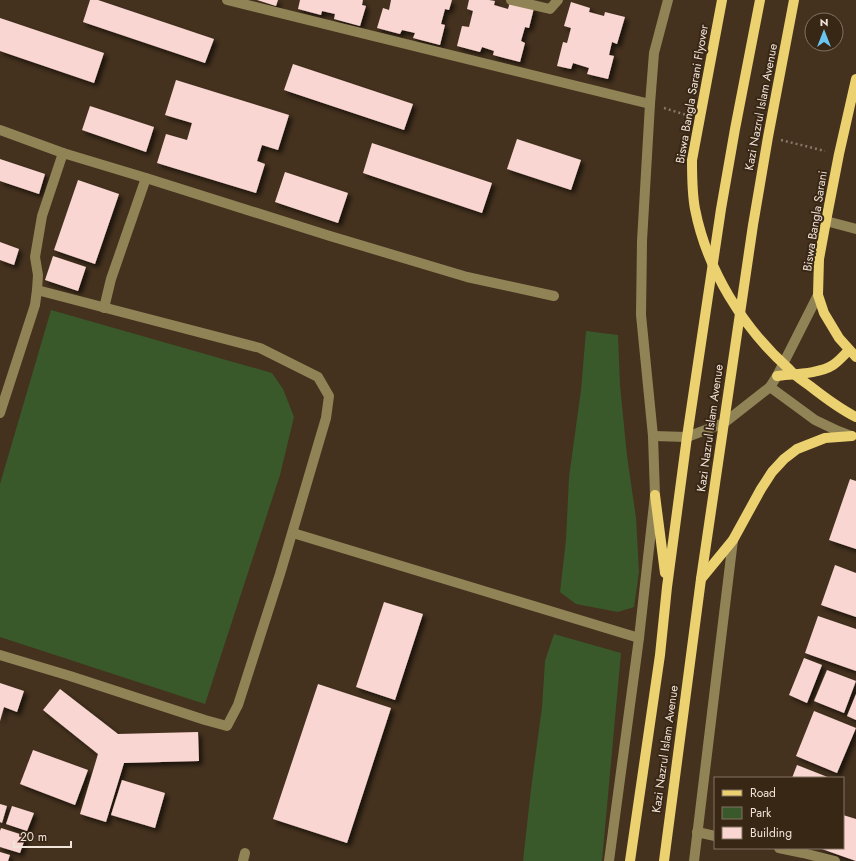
<svg xmlns="http://www.w3.org/2000/svg" width="856" height="861" viewBox="0 0 856 861" font-family="Jost,sans-serif">
  <style>
    .green { fill: #39592b }
    .building { fill: #f9d6d1; filter: url(#shadow) }
    .lines { fill: none; stroke-linecap: round; stroke-linejoin: round }
    .path { stroke: #887868; stroke-width: 2.5; stroke-dasharray: 2 3; stroke-linecap: butt }
    .minor { stroke: #908457; stroke-width: 10 }
    .major { stroke: #ebd16f; stroke-width: 10 }
    .labels { text-anchor: middle; dominant-baseline: central; stroke-width: 4; stroke-linejoin: round; paint-order: stroke }
    .street-label { font-size: 12px; fill: #f1e4d9; stroke: #392715 }
  </style>
  <defs>
    <filter id="shadow"><feDropShadow dx="3.5" dy="3.5" stdDeviation="2" flood-color="#0009"/></filter>
  </defs>
  <rect width="100%" height="100%" fill="#44311e"/>
  <g class="green">
    <polygon points="51,310 272,373 283,389 294,417 280,475 205,704 0,637 0,484"/>
    <polygon points="586,331 618,335 620,385 627,456 636,518 639,572 634,607 618,612 576,604 560,592 566,540 569,477 581,390"/>
    <polygon points="554,634 621,653 602,861 523,861 531,789 542,707 545,661"/>
  </g>
  <g class="building">
    <polygon points="90,0 98,0 214,39 205,63 83,22"/>
    <polygon points="257,0 278,0 276,6"/>
    <polygon points="300,0 363,0 362,5 366,6 360,26 334,19 335,14 322,11 321,15 298,9"/>
    <polygon points="391,0 452,0 449,10 445,9 441,24 445,25 440,45 413,38 415,33 402,30 400,34 377,28 383,8 389,10"/>
    <polygon points="469,0 489,0 495,1 494,5 508,9 510,2 534,8 529,28 525,27 521,41 525,43 520,62 493,55 494,51 482,47 480,52 457,46 462,26 469,27 473,11 467,9"/>
    <polygon points="571,2 590,8 589,12 604,16 605,12 625,17 617,44 612,42 609,55 614,56 608,79 587,74 589,68 573,63 571,69 557,66 563,42 567,43 571,28 564,26"/>
    <polygon points="0,18 104,53 94,83 0,51"/>
    <polygon points="293,64 413,104 404,130 284,90"/>
    <polygon points="176,80 289,115 278,150 262,145 257,161 265,164 256,193 157,163 166,134 187,140 192,123 165,115"/>
    <polygon points="90,106 154,127 146,152 82,130"/>
    <polygon points="517,139 581,160 571,190 507,169"/>
    <polygon points="372,143 492,183 482,213 363,173"/>
    <polygon points="0,159 45,174 39,194 0,181"/>
    <polygon points="285,172 348,193 338,223 275,202"/>
    <polygon points="78,180 119,194 95,264 54,250"/>
    <polygon points="0,242 19,249 14,265 0,260"/>
    <polygon points="53,256 86,267 78,291 45,280"/>
    <polygon points="850,479 856,481 856,549 829,540"/>
    <polygon points="835,565 856,573 856,617 821,605"/>
    <polygon points="384,602 423,614 395,700 356,687"/>
    <polygon points="818,616 856,629 856,671 805,653"/>
    <polygon points="804,658 822,665 807,703 789,695"/>
    <polygon points="827,670 856,681 844,713 814,701"/>
    <polygon points="0,683 24,691 17,712 4,707 0,721"/>
    <polygon points="318,684 391,708 347,843 273,819"/>
    <polygon points="60,689 118,734 198,732 199,761 124,763 106,822 80,814 98,754 43,710"/>
    <polygon points="856,694 856,720 847,716"/>
    <polygon points="814,711 856,728 837,773 796,756"/>
    <polygon points="33,750 88,770 75,805 20,784"/>
    <polygon points="797,765 830,778 792,778"/>
    <polygon points="122,780 165,793 155,828 111,815"/>
    <polygon points="0,804 7,806 2,823 0,822"/>
    <polygon points="12,806 34,813 27,831 6,824"/>
    <polygon points="843,815 856,819 856,861 819,848 843,848"/>
    <polygon points="1,828 26,836 20,853 0,847 0,831"/>
    <polygon points="0,852 10,855 8,861 0,861"/>
  </g>
  <g class="lines">
    <g class="path">
      <polyline points="664,108 686,115"/>
      <polyline points="781,140 825,151"/>
    </g>
    <g class="minor">
      <polyline points="227,0 650,104"/>
      <polyline points="511,0 550,9 558,0"/>
      <polyline points="0,130 63,153"/>
      <polyline points="146,178 330,236 467,277 554,296"/>
      <polyline points="826,221 856,229"/>
      <polyline points="37,290 38,275 35,257 42,216 63,153 146,178 111,279 104,308"/>
      <polyline points="770,387 815,420 838,431 851,436"/>
      <polyline points="0,413 35,305 37,290 260,348 318,377 329,396 326,418 280,574 238,705 227,726 205,720 70,676 0,655"/>
      <polyline points="653,436 687,437 724,423 770,387 777,376 818,295"/>
      <polyline points="293,533 639,638"/>
      <polyline points="697,832 715,836"/>
      <polyline points="779,848 803,853 835,861"/>
      <polyline points="243,861 245,853"/>
      <polyline points="609,861 639,638 655,495 653,436 641,315 642,241 650,104 654,53 668,0"/>
      <polyline points="694,861 733,540"/>
    </g>
    <g class="major">
      <path d="M722,0l-30,160c0,16 0,33 3,49 12,61 48,119 94,160 6,7 14,12 21,17 14,11 30,23 46,31"/>
      <polyline points="856,79 839,154 826,221 819,259 818,295 824,313 839,338 856,357"/>
      <path d="M777,376c16,-2 42,-2 56,-11 6,-4 11,-10 16,-15"/>
      <polyline points="655,495 665,573"/>
      <polyline points="701,579 733,540 761,489 772,472 784,459 797,449 825,438 852,436"/>
      <polyline points="630,861 660,655 667,587 687,437 721,209 735,129 760,0"/>
      <polyline points="664,861 701,579 753,225 768,137 794,0"/>
    </g>
  </g>
  <g class="labels">
    <g class="street-label">
      <text transform="translate(692 94) rotate(-80)">Biswa Bangla Sarani Flyover</text>
      <text transform="translate(761 107) rotate(-79)">Kazi Nazrul Islam Avenue</text>
      <text transform="translate(815 221) rotate(-81)">Biswa Bangla Sarani</text>
      <text transform="translate(710 428) rotate(-82)">Kazi Nazrul Islam Avenue</text>
      <text transform="translate(665 749) rotate(-82)">Kazi Nazrul Islam Avenue</text>
    </g>
  </g>
  <rect x="714" y="777" width="130" height="72" fill="#392715" stroke="#837363"/>
  <rect x="722" y="790" width="20" height="6" fill="#ebd16f" stroke="#837363"/>
  <text x="750" y="797" font-size="12" fill="#f1e4d9">Road</text>
  <rect x="722" y="807" width="20" height="12" fill="#39592b" stroke="#837363"/>
  <text x="750" y="817" font-size="12" fill="#f1e4d9">Park</text>
  <rect x="722" y="827" width="20" height="12" fill="#f9d6d1" stroke="#837363"/>
  <text x="750" y="837" font-size="12" fill="#f1e4d9">Building</text>
  <g transform="translate(824 32)"><circle r="19" fill="#392715" stroke="#837363"/>
  <path d="M0-3L7 15L0 10L-7 15Z" fill="#69c4f0"/>
  <text y="-6" font-size="11" font-weight="bold" text-anchor="middle" fill="#f1e4d9">N</text>
  </g>
  <path d="M14 841v6h57v-6" fill="none" stroke="#f1e4d9" stroke-width="2"/>
  <text x="20" y="841" font-size="12" fill="#f1e4d9" stroke="#392715" stroke-width="3" paint-order="stroke">20 m</text>
</svg>
